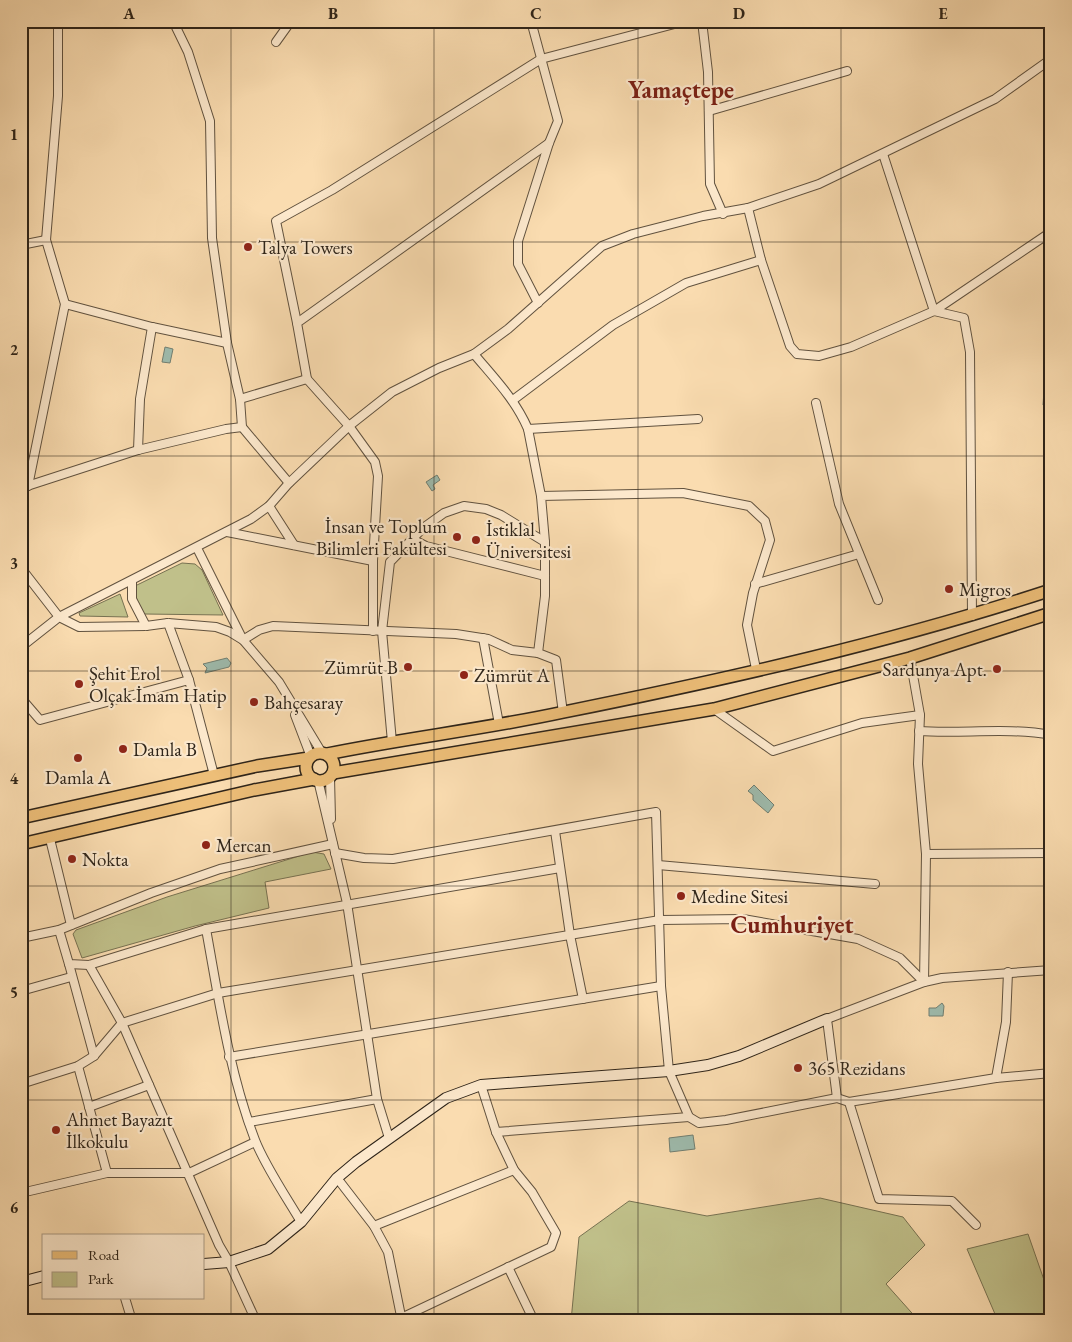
<svg xmlns="http://www.w3.org/2000/svg" width="1072" height="1342" viewBox="0 0 1072 1342" font-family="'EB Garamond',serif">
  <style>
    .green { fill: #c0c08a; stroke: #777252 }
    .water { fill: #9ebbad; stroke: #717f72 }
    .lines { fill: none; stroke-linecap: round; stroke-linejoin: round }
    .street-casing { stroke: #61523f; stroke-width: 10 }
    .secondary-casing { stroke: #2e2419; stroke-width: 12 }
    .primary-casing { stroke: #2e2419; stroke-width: 14 }
    .street { stroke: #fce8cc; stroke-width: 8 }
    .secondary { stroke: #fce8cc; stroke-width: 10 }
    .primary { stroke: #edbe78; stroke-width: 11 }
    .grid { fill: none; stroke: #2e2419; stroke-width: 1; stroke-opacity: 0.55 }
    .poi-dot { fill: #8f2418; stroke: #fce8cc; stroke-width: 2 }
    .labels { text-anchor: middle; dominant-baseline: central; stroke-width: 4.5; stroke-linejoin: round; paint-order: stroke }
    .poi-label { font-size: 19px; fill: #2e2419; stroke: #fce8cc; text-anchor: start }
    .district-label { font-size: 24px; font-weight: bold; fill: #7a1f14; stroke: #fce8cc }
    .neatline { fill: none; stroke: #2e2419; stroke-width: 2 }
    .grid-label { font-size: 16px; text-anchor: middle; font-weight: bold; fill: #2e2419 }
  </style>
  <rect width="100%" height="100%" fill="#fadcb0"/>
  <filter id="stains"><feTurbulence type="fractalNoise" baseFrequency=".004" numOctaves="4"/><feColorMatrix values="0 0 0 0 .2 0 0 0 0 .09 0 0 0 0 .02 0 0 0 .5 -.17"/></filter>
  <radialGradient id="worn" r=".72"><stop offset=".6" stop-color="#630" stop-opacity="0"/><stop offset="1" stop-color="#630" stop-opacity=".3"/></radialGradient>
  <g class="green">
    <path d="M182,563l13,1 7,6 21,45 -79,-1c-6,-8 -11,-18 -9,-28z"/>
    <polygon points="120,594 128,617 80,616 79,613"/>
    <polygon points="312,852 324,854 331,869 265,882 269,908 195,926 82,958 73,934 76,930 167,897"/>
    <polygon points="820,1198 903,1217 925,1245 886,1284 919,1321 571,1321 579,1237 629,1201 707,1216"/>
    <polygon points="1028,1234 1051,1300 1051,1321 998,1321 967,1249"/>
  </g>
  <g class="water">
    <polygon points="165,347 173,349 170,363 162,362"/>
    <polygon points="1044,391 1051,391 1051,406 1043,405"/>
    <polygon points="437,475 440,480 433,485 435,489 432,491 426,482"/>
    <polygon points="227,658 231,663 229,667 205,673 207,668 203,664"/>
    <polygon points="754,785 774,805 768,813 753,800 753,795 748,791"/>
    <polygon points="942,1003 944,1006 943,1016 929,1016 929,1008 936,1008"/>
    <polygon points="693,1135 695,1149 670,1152 669,1138"/>
  </g>
  <g class="lines">
    <g class="street-casing">
      <g id="street">
        <polyline points="173,21 188,52 210,121 212,238 227,343 240,399 242,427 289,483"/>
        <polyline points="531,21 558,121 549,143 518,241 518,264 538,303"/>
        <polyline points="702,21 708,72 710,184 723,214"/>
        <polyline points="276,42 291,21"/>
        <polyline points="709,111 847,71"/>
        <polyline points="883,154 934,311"/>
        <polyline points="748,208 761,260 790,346 797,354 819,356 851,347 934,311 1051,232"/>
        <polyline points="21,245 46,240"/>
        <polyline points="65,304 152,327 227,343"/>
        <polyline points="934,311 964,318 970,352 972,616"/>
        <polyline points="297,323 276,221 332,190 541,59 686,21"/>
        <path d="M474,354c20,24 41,45 54,75l13,67"/>
        <polyline points="307,379 297,323 549,143"/>
        <polyline points="240,399 307,379 349,426 375,462 378,476 373,561 373,631"/>
        <polyline points="513,400 613,325 686,283 761,260"/>
        <polyline points="816,403 839,504 878,600"/>
        <polyline points="528,429 698,419"/>
        <polyline points="138,450 140,399 152,327"/>
        <polyline points="28,486 65,304 46,240 58,96 58,21"/>
        <polyline points="21,488 138,450 226,429 242,427"/>
        <polyline points="269,506 294,545"/>
        <polyline points="227,532 373,561"/>
        <polyline points="412,539 426,546 545,576"/>
        <polyline points="545,542 541,496 683,493 749,506 765,521 770,540 753,593 747,625 756,669"/>
        <polyline points="197,548 243,640 259,630 273,626 456,634 488,639 512,650 538,653"/>
        <polyline points="21,568 59,617 251,519 269,506 289,483 349,426 392,392 439,368 474,354 508,329 602,246 633,234 703,216 748,208 819,184 995,99 1051,59"/>
        <polyline points="132,581 132,599 146,626"/>
        <polyline points="755,584 859,554"/>
        <polyline points="168,623 189,680"/>
        <polyline points="483,638 499,724"/>
        <polyline points="21,647 59,617 79,627 146,626 168,623 216,627 230,632 243,640 279,682 322,753"/>
        <polyline points="910,658 920,715 918,764 926,854 924,982"/>
        <polyline points="21,698 40,720 189,680 214,775"/>
        <polyline points="714,709 773,751 862,723 920,715"/>
        <polyline points="295,715 311,757"/>
        <path d="M919,731c43,3 89,-4 132,4"/>
        <polyline points="392,742 382,631 390,562 423,528 444,513 464,506 486,509 501,515 545,542 545,596 538,653 556,660 563,713"/>
        <polyline points="330,777 331,819"/>
        <polyline points="318,780 347,903 377,1099 389,1138"/>
        <polyline points="555,831 570,935 583,999"/>
        <polyline points="50,839 71,925"/>
        <polyline points="335,853 364,858 393,859 656,812 661,986 669,1071 689,1117 699,1123 726,1120 837,1098 849,1102 996,1078 1051,1073"/>
        <polyline points="926,854 1051,853"/>
        <polyline points="658,865 875,884"/>
        <polyline points="206,929 560,868"/>
        <path d="M59,930l10,34 20,1 117,-36c13,71 23,143 49,211 10,26 32,58 46,82"/>
        <polyline points="21,938 59,930 151,893 220,869 333,844"/>
        <polyline points="69,964 94,1056"/>
        <polyline points="89,965 122,1023 219,1245 229,1262 256,1321"/>
        <polyline points="21,991 71,977"/>
        <polyline points="229,1057 661,986"/>
        <polyline points="78,1066 107,1173"/>
        <polyline points="996,1078 1006,1022 1008,972"/>
        <polyline points="21,1084 78,1066 94,1056 122,1023 218,993 660,920 743,919 858,939 900,958 924,982"/>
        <polyline points="837,1098 827,1019 924,982 942,978 1051,970"/>
        <polyline points="849,1102 879,1199 952,1201 976,1225"/>
        <polyline points="89,1107 149,1085"/>
        <polyline points="249,1122 377,1099"/>
        <polyline points="496,1132 689,1117"/>
        <polyline points="337,1178 374,1226 388,1252 402,1321"/>
        <polyline points="21,1193 107,1173 189,1173 255,1142"/>
        <polyline points="374,1226 514,1170"/>
        <polyline points="508,1267 534,1321"/>
        <polyline points="125,1298 132,1321"/>
        <polyline points="401,1318 551,1247 556,1233 532,1192 514,1170 496,1132 481,1085"/>
      </g>
    </g>
    <g class="secondary-casing">
      <g id="secondary">
        <polyline points="204,1264 229,1262 268,1249 301,1222 337,1178 356,1162 446,1098 481,1085 669,1071 708,1065 739,1056 827,1019"/>
        <polyline points="21,1282 44,1276"/>
      </g>
    </g>
    <g class="primary-casing">
      <g id="primary">
        <circle cx="320" cy="767" r="14"/>
        <path d="M327,754c78,-16 159,-25 237,-42 164,-33 328,-70 487,-122"/>
        <polyline points="333,773 714,709 910,658 1051,613"/>
        <polyline points="21,818 257,766 309,758"/>
        <polyline points="21,844 254,790 314,779"/>
      </g>
    </g>
    <use href="#street" class="street"/>
    <use href="#secondary" class="secondary"/>
    <use href="#primary" class="primary"/>
  </g>
  <path class="grid" d="M231,21v1300M434,21v1300M638,21v1300M841,21v1300M21,242h1030M21,456h1030M21,671h1030M21,886h1030M21,1100h1030"/>
  <g class="poi-dot">
    <circle cx="248" cy="247" r="5"/>
    <circle cx="457" cy="537" r="5"/>
    <circle cx="476" cy="540" r="5"/>
    <circle cx="949" cy="589" r="5"/>
    <circle cx="408" cy="667" r="5"/>
    <circle cx="997" cy="669" r="5"/>
    <circle cx="464" cy="675" r="5"/>
    <circle cx="79" cy="684" r="5"/>
    <circle cx="254" cy="702" r="5"/>
    <circle cx="123" cy="749" r="5"/>
    <circle cx="78" cy="758" r="5"/>
    <circle cx="206" cy="845" r="5"/>
    <circle cx="72" cy="859" r="5"/>
    <circle cx="681" cy="896" r="5"/>
    <circle cx="798" cy="1068" r="5"/>
    <circle cx="56" cy="1130" r="5"/>
  </g>
  <g class="labels">
    <g class="poi-label">
      <text x="258" y="247">Talya Towers</text>
      <text x="447" y="526" text-anchor="end">İnsan ve Toplum<tspan x="447" dy="22">Bilimleri Fakültesi</tspan></text>
      <text x="486" y="529">İstiklal<tspan x="486" dy="22">Üniversitesi</tspan></text>
      <text x="959" y="589">Migros</text>
      <text x="398" y="667" text-anchor="end">Zümrüt B</text>
      <text x="987" y="669" text-anchor="end">Sardunya Apt.</text>
      <text x="89" y="673">Şehit Erol<tspan x="89" dy="22">Olçak İmam Hatip</tspan></text>
      <text x="474" y="675">Zümrüt A</text>
      <text x="264" y="702">Bahçesaray</text>
      <text x="133" y="749">Damla B</text>
      <text x="78" y="777" text-anchor="middle">Damla A</text>
      <text x="216" y="845">Mercan</text>
      <text x="82" y="859">Nokta</text>
      <text x="691" y="896">Medine Sitesi</text>
      <text x="808" y="1068">365 Rezidans</text>
      <text x="66" y="1119">Ahmet Bayazıt<tspan x="66" dy="22">İlkokulu</tspan></text>
    </g>
    <g class="district-label">
      <text x="681" y="89">Yamaçtepe</text>
      <text x="792" y="924">Cumhuriyet</text>
    </g>
  </g>
  <rect width="1072" height="1342" fill="none" stroke="#fadcb0" stroke-width="55"/>
  <rect x="42" y="1234" width="162" height="65" fill="#fce8cc" stroke="#aa9a84"/>
  <rect x="52" y="1251" width="25" height="8" fill="#edbe78" stroke="#aa9a84"/>
  <text x="88" y="1260" font-size="15" fill="#2e2419">Road</text>
  <rect x="52" y="1272" width="25" height="15" fill="#c0c08a" stroke="#aa9a84"/>
  <text x="88" y="1284" font-size="15" fill="#2e2419">Park</text>
  <rect x="28" y="28" width="1016" height="1286" class="neatline"/>
  <g class="grid-label">
    <text x="129" y="19">A</text>
    <text x="333" y="19">B</text>
    <text x="536" y="19">C</text>
    <text x="739" y="19">D</text>
    <text x="943" y="19">E</text>
    <text x="14" y="140">1</text>
    <text x="14" y="355">2</text>
    <text x="14" y="569">3</text>
    <text x="14" y="784">4</text>
    <text x="14" y="998">5</text>
    <text x="14" y="1213">6</text>
  </g>
  <rect width="100%" height="100%" filter="url(#stains)"/>
  <rect width="100%" height="100%" fill="url(#worn)"/>
</svg>
